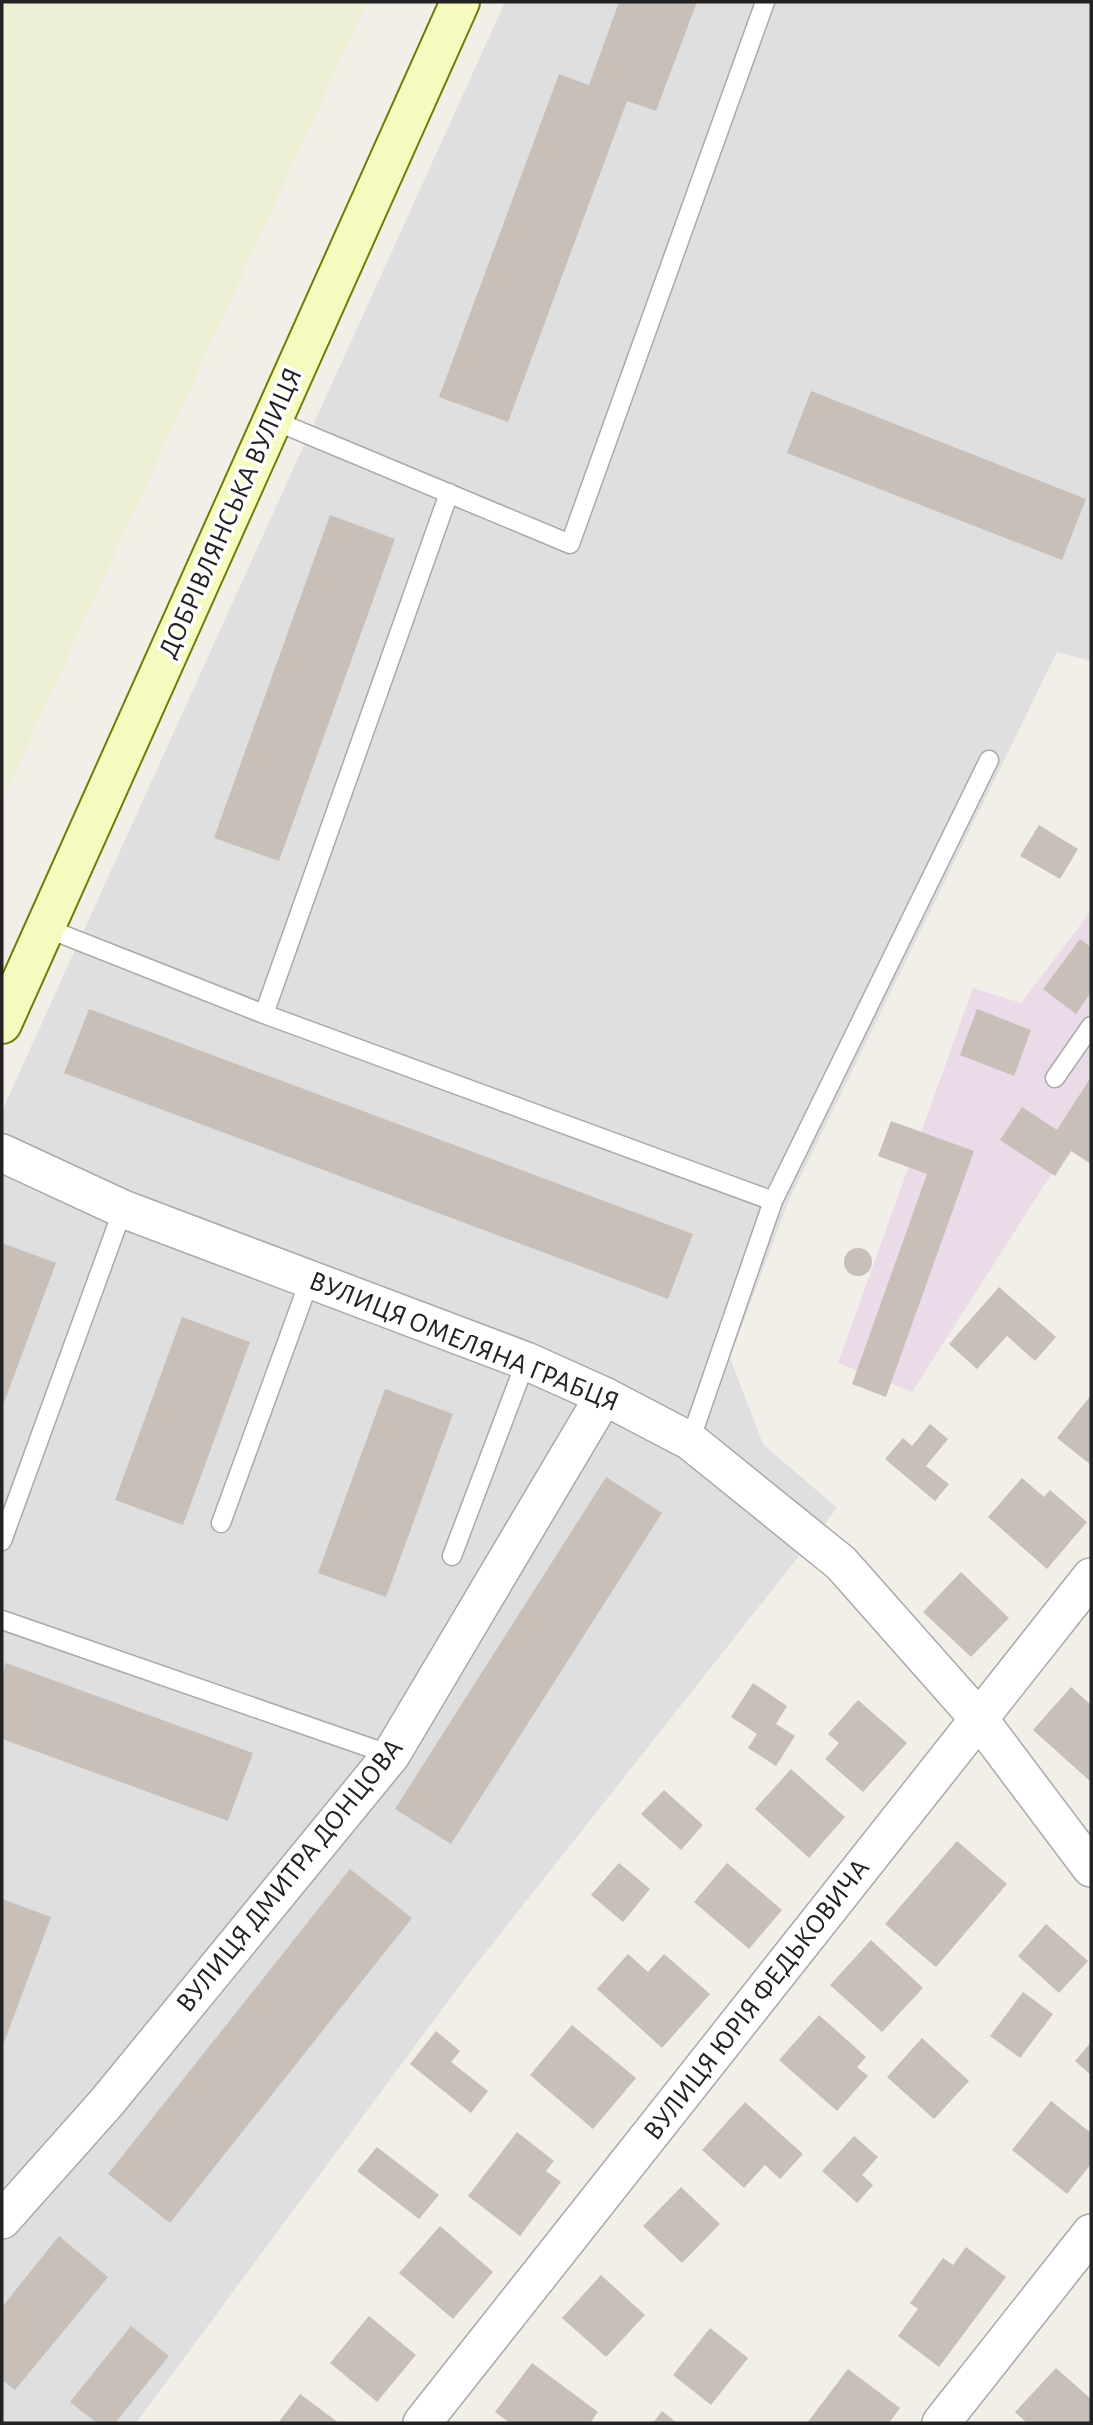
<svg xmlns="http://www.w3.org/2000/svg" width="1093" height="2425" viewBox="0 0 1093 2425" font-family="'Alegreya Sans',sans-serif">
  <style>
    .residential { fill: #e0dfdf }
    .industrial { fill: #ebdbe8 }
    .farmland { fill: #eef0d5 }
    .building { fill: #c7bfb8 }
    .lines { fill: none; stroke-linecap: round; stroke-linejoin: round }
    .lane-casing { stroke: #a9a9a9; stroke-width: 21 }
    .street-casing { stroke: #a9a9a9; stroke-width: 40 }
    .secondary-casing { stroke: #707d05; stroke-width: 42 }
    .lane { stroke: #fff; stroke-width: 18 }
    .street { stroke: #fff; stroke-width: 37 }
    .secondary { stroke: #f7fabf; stroke-width: 38 }
    .labels { text-anchor: middle; dominant-baseline: central; stroke-width: 7; stroke-linejoin: round; paint-order: stroke }
    .street-label { font-size: 28px; fill: #222; stroke: #fff }
  </style>
  <rect width="100%" height="100%" fill="#f2efe9"/>
  <polygon class="residential" points="505,2 1091,2 1091,661 1057,652 789,1200 730,1358 763,1444 837,1508 463,1981 136,2423 2,2423 2,1111"/>
  <polygon class="industrial" points="1091,911 1091,1125 1061,1159 912,1392 838,1363 973,988 1021,1003"/>
  <polygon class="farmland" points="2,2 367,2 2,801"/>
  <g class="building">
    <polygon points="619,2 697,2 656,111 627,101 508,422 439,397 559,74 589,85"/>
    <polygon points="811,391 1086,499 1062,560 787,453"/>
    <polygon points="330,515 395,539 279,861 214,838"/>
    <polygon points="1039,825 1078,849 1060,879 1020,856"/>
    <polygon points="1080,939 1091,947 1091,992 1076,1014 1043,989"/>
    <polygon points="89,1009 693,1234 668,1299 64,1073"/>
    <polygon points="977,1009 1031,1030 1014,1076 960,1055"/>
    <polygon points="1091,1077 1091,1164 1071,1151 1055,1176 1000,1140 1022,1107 1057,1130"/>
    <polygon points="891,1121 974,1151 886,1397 852,1384 927,1174 878,1156"/>
    <polygon points="2,1243 56,1263 2,1408"/>
    <circle cx="858" cy="1262" r="14"/>
    <polygon points="999,1287 1056,1337 1035,1361 1007,1336 977,1369 949,1344"/>
    <polygon points="182,1317 250,1342 183,1525 115,1500"/>
    <polygon points="385,1389 453,1414 386,1597 318,1573"/>
    <polygon points="1091,1395 1091,1465 1057,1438"/>
    <polygon points="930,1424 948,1439 926,1466 949,1484 935,1501 885,1459 903,1438 912,1446"/>
    <polygon points="606,1477 662,1513 451,1844 395,1809"/>
    <polygon points="1022,1478 1044,1497 1050,1490 1087,1522 1047,1569 988,1517"/>
    <polygon points="961,1572 1009,1618 971,1657 923,1612"/>
    <polygon points="6,1663 253,1753 228,1821 2,1739 2,1675"/>
    <polygon points="753,1683 787,1706 776,1724 795,1736 776,1766 748,1748 757,1734 731,1717"/>
    <polygon points="1071,1687 1091,1705 1091,1782 1033,1730"/>
    <polygon points="858,1700 907,1743 863,1792 825,1759 839,1743 828,1734"/>
    <polygon points="791,1769 845,1817 809,1858 755,1809"/>
    <polygon points="664,1790 703,1825 681,1850 641,1814"/>
    <polygon points="957,1841 1007,1884 936,1967 885,1924"/>
    <polygon points="619,1863 650,1889 623,1922 591,1895"/>
    <polygon points="727,1863 782,1910 749,1949 694,1902"/>
    <polygon points="350,1869 412,1918 170,2223 108,2174"/>
    <polygon points="2,1899 51,1917 2,2048"/>
    <polygon points="1046,1924 1088,1961 1059,1993 1018,1956"/>
    <polygon points="871,1940 923,1988 882,2032 830,1985"/>
    <polygon points="628,1954 648,1972 664,1954 710,1994 662,2048 597,1989"/>
    <polygon points="1023,1992 1053,2014 1020,2058 990,2036"/>
    <polygon points="819,2015 866,2057 857,2067 868,2076 837,2111 779,2060"/>
    <polygon points="572,2025 636,2078 593,2129 530,2075"/>
    <polygon points="436,2031 460,2051 451,2062 488,2091 471,2113 410,2064"/>
    <polygon points="922,2038 969,2081 934,2119 887,2077"/>
    <polygon points="1091,2042 1091,2075 1075,2061"/>
    <polygon points="1051,2101 1091,2133 1091,2164 1067,2194 1012,2150"/>
    <polygon points="745,2102 803,2154 780,2179 765,2165 744,2188 702,2150"/>
    <polygon points="517,2132 554,2161 546,2171 561,2182 520,2236 468,2196"/>
    <polygon points="854,2136 878,2157 862,2175 873,2185 857,2203 822,2171"/>
    <polygon points="377,2147 439,2195 419,2219 357,2171"/>
    <polygon points="681,2187 720,2224 682,2263 643,2226"/>
    <polygon points="440,2226 493,2272 453,2319 399,2273"/>
    <polygon points="59,2236 108,2277 15,2390 2,2380 2,2307"/>
    <polygon points="966,2247 1006,2277 939,2367 898,2336 918,2309 910,2303 943,2258 953,2265"/>
    <polygon points="601,2275 645,2315 606,2357 562,2318"/>
    <polygon points="369,2316 416,2355 377,2402 330,2363"/>
    <polygon points="131,2326 169,2356 115,2423 97,2423 70,2402"/>
    <polygon points="710,2328 748,2358 711,2405 673,2375"/>
    <polygon points="532,2363 598,2412 590,2423 510,2423 495,2412"/>
    <polygon points="1056,2368 1091,2399 1091,2423 1027,2423 1015,2412"/>
    <polygon points="848,2369 900,2408 889,2423 807,2423"/>
    <polygon points="300,2394 339,2423 278,2423"/>
    <polygon points="662,2411 677,2423 653,2423"/>
  </g>
  <g class="lines">
    <g class="lane-casing">
      <g id="lane">
        <polyline points="273,420 570,544 765,2"/>
        <polyline points="449,493 264,1014 773,1201 690,1441"/>
        <polyline points="46,928 264,1014"/>
        <polyline points="1055,1078 1091,1026"/>
        <polyline points="773,1201 989,760"/>
        <polyline points="221,1523 310,1279"/>
        <polyline points="2,1541 123,1209"/>
        <polyline points="452,1556 526,1361"/>
        <polyline points="2,1620 391,1755"/>
      </g>
    </g>
    <g class="street-casing">
      <g id="street">
        <polyline points="2,1153 123,1209 526,1361 604,1396 690,1441 841,1563 979,1719 1091,1868"/>
        <polyline points="2,2220 107,2102 391,1755 604,1396"/>
        <polyline points="422,2423 1091,1577"/>
        <polyline points="941,2423 1091,2233"/>
      </g>
    </g>
    <g class="secondary-casing">
      <polyline id="secondary" points="2,1024 460,2"/>
    </g>
    <use href="#lane" class="lane"/>
    <use href="#street" class="street"/>
    <use href="#secondary" class="secondary"/>
  </g>
  <g class="labels">
    <g class="street-label">
      <text transform="translate(231 513) rotate(-66)">ДОБРІВЛЯНСЬКА ВУЛИЦЯ</text>
      <text transform="translate(464 1342) rotate(22)">ВУЛИЦЯ ОМЕЛЯНА ГРАБЦЯ</text>
      <text transform="translate(290 1876) rotate(-51)">ВУЛИЦЯ ДМИТРА ДОНЦОВА</text>
      <text transform="translate(757 2000) rotate(-52)">ВУЛИЦЯ ЮРІЯ ФЕДЬКОВИЧА</text>
    </g>
  </g>
  <rect width="1093" height="2425" fill="none" stroke="#222222" stroke-width="7"/>
</svg>
